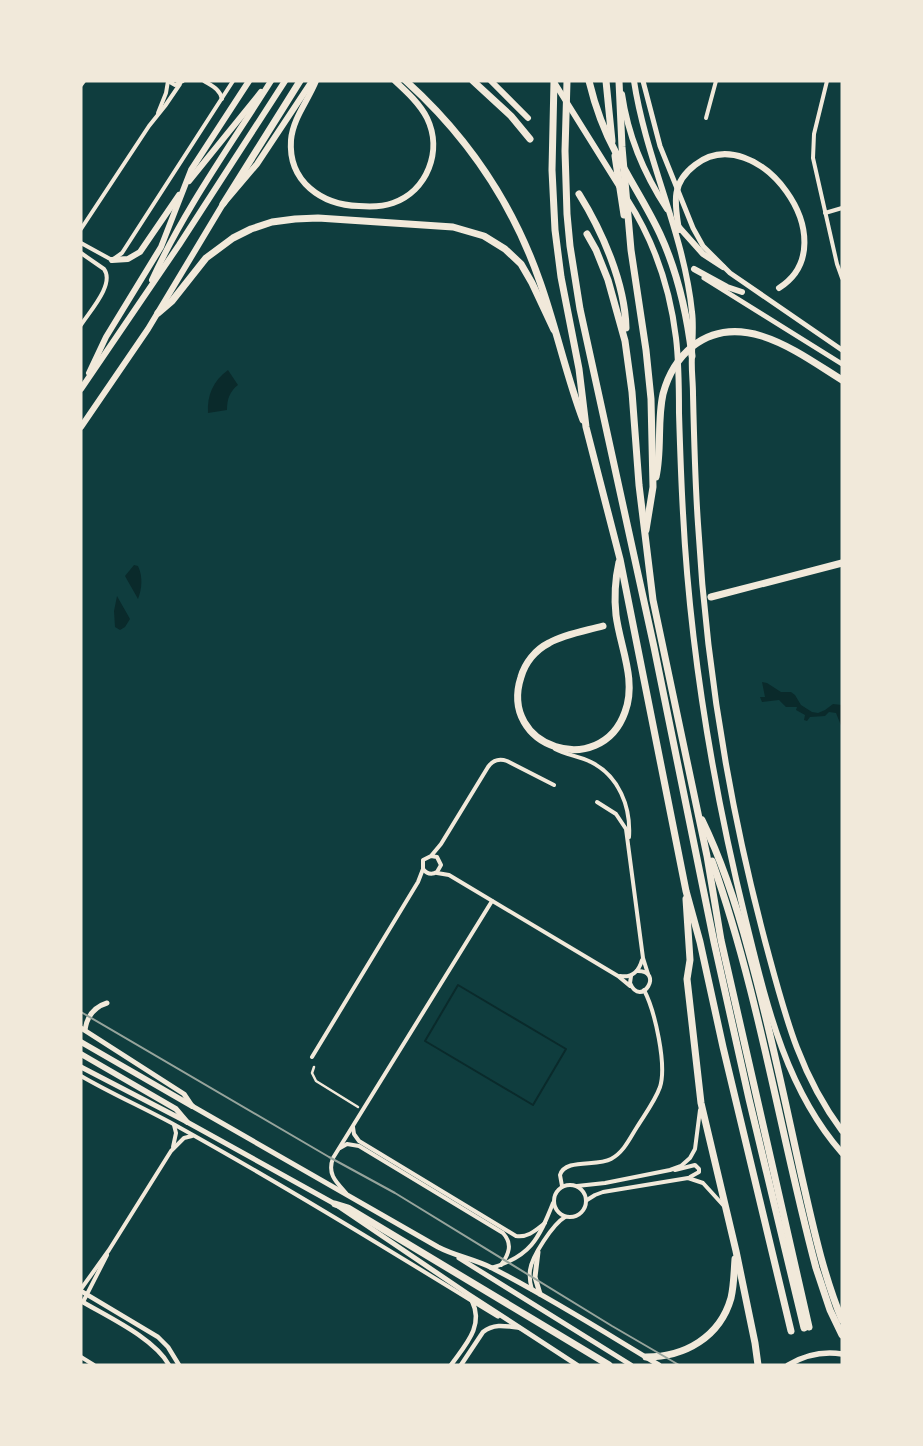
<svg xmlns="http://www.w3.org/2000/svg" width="923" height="1446" viewBox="0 0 923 1446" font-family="Bitter,serif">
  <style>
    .water { fill: #0a2a2b }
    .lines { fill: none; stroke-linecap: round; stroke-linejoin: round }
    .stream { stroke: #0a2a2b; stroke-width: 2 }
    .pedestrian { stroke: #f1e9da; stroke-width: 2.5 }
    .minor { stroke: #f1e9da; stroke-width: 4 }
    .tertiary { stroke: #f1e9da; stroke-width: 4.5 }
    .secondary { stroke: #f1e9da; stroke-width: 5 }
    .primary { stroke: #f1e9da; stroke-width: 5.5 }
    .trunk { stroke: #f1e9da; stroke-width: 6 }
    .motorway { stroke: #f1e9da; stroke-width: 7 }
    .rail { stroke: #97a49c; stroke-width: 2 }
  </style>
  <rect width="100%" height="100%" fill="#0f3d3e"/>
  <g class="water">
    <path d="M228,370l10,15c-8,6 -11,14 -11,25l-19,3c-1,-18 5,-32 20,-43z"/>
    <path d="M134,565l4,1c5,10 4,23 0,33l-13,-23z"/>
    <polygon points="117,596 130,619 125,627 120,630 115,627 114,611"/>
    <polygon points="762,682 767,683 781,692 791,692 795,695 801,705 812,712 818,713 825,710 833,704 842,705 842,728 836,713 829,712 825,716 810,717 807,721 804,720 805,715 796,710 797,707 786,707 779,700 762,702 760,697 765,697"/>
  </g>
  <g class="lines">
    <polygon class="stream" points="458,985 566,1049 533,1105 425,1041"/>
    <polyline class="pedestrian" points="314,1067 312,1073 316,1081 358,1107"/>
    <g class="minor">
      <polyline points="168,81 175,85 183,81"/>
      <path d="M204,81c8,5 16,8 18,18"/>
      <polyline points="827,81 814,134 813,158 837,264 842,278"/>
      <polyline points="81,85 84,81"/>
      <polyline points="158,113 166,93 168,81"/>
      <polyline points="706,118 716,81"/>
      <polyline points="825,213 842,208"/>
      <polyline points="81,229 149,126 165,106 180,84"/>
      <polyline points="81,243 112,260 122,253 233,81"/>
      <path d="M81,253l23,16c11,15 -14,42 -23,56"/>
      <path d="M555,749c11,6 24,7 36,13 28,14 40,45 38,75"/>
      <polyline points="597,802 616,814 626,829 643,958 648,974"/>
      <path d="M431,856l6,1 4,8 -4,7c-5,3 -10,2 -14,-3v-9l8,-4 10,-12 47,-77c5,-7 11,-9 19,-6l47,24"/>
      <polyline points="437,873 449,875 618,976 630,986"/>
      <path d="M620,976c12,2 19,-5 22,-16"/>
      <path d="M631,976l-1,7c11,26 35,-13 7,-12"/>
      <polyline points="312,1057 418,882 423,869"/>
      <path d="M81,1076c31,18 63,32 94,49 101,56 199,116 297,176"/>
      <path d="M353,1127l1,7 5,7 157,95c12,2 20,-6 29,-13"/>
      <polyline points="173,1147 176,1133 174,1125"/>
      <path d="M340,1148l7,-4 12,2 144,87c10,11 6,21 -2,32"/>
      <polyline points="675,1170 695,1165 699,1169 699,1172 690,1177"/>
      <circle cx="570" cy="1201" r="16"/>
      <path d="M562,1186l-2,-11c5,-17 37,-8 51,-16 13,-7 19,-21 26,-32 8,-13 18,-26 23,-40 7,-22 -5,-76 -16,-97"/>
      <polyline points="577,1186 605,1183 670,1170 681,1166 690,1158 695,1149 700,1110"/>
      <path d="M346,1193c-10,-11 -19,-19 -13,-35l159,-257"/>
      <polyline points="587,1200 595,1195 603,1192 688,1178 703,1183 723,1205"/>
      <path d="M491,1268c39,-11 48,-29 62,-65"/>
      <polyline points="81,1289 109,1250 171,1151 184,1138 192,1136"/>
      <path d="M532,1290c-2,-7 -3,-13 -2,-20 2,-14 23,-46 35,-53"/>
      <polyline points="83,1302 107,1255"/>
      <polyline points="81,1357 94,1365"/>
    </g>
    <g class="tertiary">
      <polyline points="81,1291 158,1337 168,1347 179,1365"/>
      <path d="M81,1301c27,16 73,37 88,64"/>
      <path d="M451,1365c15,-21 33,-39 21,-64"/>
      <path d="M461,1365l22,-33c11,-9 23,-6 37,-4"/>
    </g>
    <g class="secondary">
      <polyline points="643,81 660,146 693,228 703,246 730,273 842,350"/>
      <polyline points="704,278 842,364"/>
      <path d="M81,1028l103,66 8,12 246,141c17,9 36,12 54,21 57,29 112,64 167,97"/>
      <path d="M85,1030c2,-14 9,-23 22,-27"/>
      <polyline points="81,1067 187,1122 335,1204 468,1294 577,1365"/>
      <polyline points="538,1252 535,1277 540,1294"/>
      <polyline points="459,1258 631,1365"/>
      <polyline points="475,1302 498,1316"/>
    </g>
    <g class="primary">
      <polyline points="81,1042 192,1106"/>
      <polyline points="81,1054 176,1109 187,1122"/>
      <path d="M788,1365c17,-10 35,-14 54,-11"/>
    </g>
    <g class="trunk">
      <path d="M316,81c-8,20 -23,37 -25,59 -3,42 31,65 68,66 12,1 23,1 34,-3 34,-12 50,-52 34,-85 -7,-14 -20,-26 -32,-37"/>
      <polyline points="491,81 528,118"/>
      <path d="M634,81c12,79 50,152 58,231 2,15 0,29 0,44 -1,12 1,25 1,38 1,43 2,87 5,130 8,141 31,281 67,417 19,70 33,131 77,190"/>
      <polyline points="554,82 619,186"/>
      <path d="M622,94c6,42 22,80 45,115"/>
      <polyline points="189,181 261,92"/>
      <path d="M627,199c27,42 43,89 49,139 3,25 3,50 3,75 1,33 2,66 4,100 7,137 30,274 63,408 20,81 39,167 96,232"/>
      <polyline points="678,226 703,254 723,267"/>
      <path d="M679,230c-4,-26 -9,-46 16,-65 61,-48 155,78 84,123"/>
      <polyline points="112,260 128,259 140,252 179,195"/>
      <polyline points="694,269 727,287 742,292"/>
      <path d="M152,280c32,-70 78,-134 119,-199"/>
      <polyline points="89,373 106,337 161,247 191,170 249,81"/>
      <polyline points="81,389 179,245 285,81"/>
      <polyline points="81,427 148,329 223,204 257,164 312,81"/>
    </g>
    <g class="motorway">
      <path d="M406,81c61,55 107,123 134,201 16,45 26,93 43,138"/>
      <polyline points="473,81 511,116 530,139"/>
      <polyline points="554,81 552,170 555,230 561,277 579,369 586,427 620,559 686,891 700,942 723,1047 791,1331"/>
      <polyline points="567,81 565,151 567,214 570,246 580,309 654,647 714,942 749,1099 804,1328"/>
      <path d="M589,81c6,25 15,50 27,72 14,28 31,53 44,81 18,39 27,80 32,122"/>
      <polyline points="606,81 612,141"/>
      <polyline points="619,81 622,147 631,250 646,350 651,399 653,487 646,530"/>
      <polyline points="615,156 624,215"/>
      <path d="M579,194c23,37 46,89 47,134"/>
      <polyline points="223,204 300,81"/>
      <polyline points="587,234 596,250 608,280 625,341 632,392 639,485 653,600 707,856 721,940 809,1327"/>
      <polyline points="158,313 172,301 206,258 233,238 251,229 272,222 295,219 318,218 453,227 484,236 505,249 521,264 532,283 554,330"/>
      <path d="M656,477c6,-27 1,-56 7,-83 5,-19 15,-36 30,-48 49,-38 107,8 149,34"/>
      <polyline points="711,597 842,563"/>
      <path d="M603,626c-18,5 -38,8 -54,17 -14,7 -24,20 -28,34 -23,71 80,103 104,35 12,-32 -5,-65 -9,-97 -2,-18 -1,-35 3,-53"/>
      <path d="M702,820c21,43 35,87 47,132 21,75 36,150 53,226 11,48 21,96 40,142"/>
      <path d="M712,861c47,132 68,272 104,407l14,42 12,25"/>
      <polyline points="686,899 690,960 687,979 701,1103 736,1251 755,1343 758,1365"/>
      <polyline points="335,1204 348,1208 609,1365"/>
      <path d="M646,1357c39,0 74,-20 85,-59 3,-13 3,-26 4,-39"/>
    </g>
    <polyline class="rail" points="81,1012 329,1157 395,1193 612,1326 679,1365"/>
  </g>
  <rect width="923" height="1446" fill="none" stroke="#f1e9da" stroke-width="165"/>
</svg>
